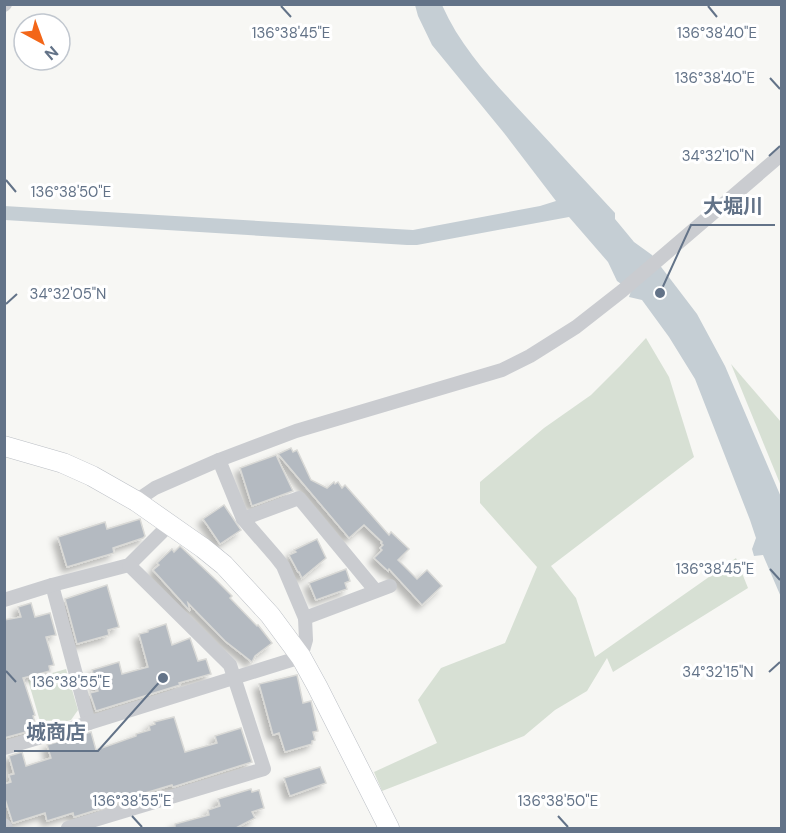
<svg xmlns="http://www.w3.org/2000/svg" width="786" height="833" viewBox="0 0 786 833" font-family="'DM Sans','Noto Sans JP',sans-serif">
  <style>
    .green { fill: #d7e0d4 }
    .water { fill: #c5ced4 }
    .building { fill: #b4bac1; stroke: #d9d9d6; stroke-width: 1.5; filter: url(#shadow) }
    .lines { fill: none; stroke-linecap: round; stroke-linejoin: round }
    .secondary-casing { stroke: #bbbfc5; stroke-width: 21 }
    .street { stroke: #caccd0; stroke-width: 14 }
    .secondary { stroke: #fff; stroke-width: 20 }
    .ticks { fill: none; stroke: #637388; stroke-width: 2 }
    .ticks-label { font-size: 15px; text-anchor: middle; fill: #637388; stroke: #fff; stroke-width: 6; stroke-linejoin: round; paint-order: stroke }
    .leader { fill: none; stroke: #637388; stroke-width: 2 }
    .callout-dot { fill: #637388; stroke: #fff; stroke-width: 2 }
    .callout-label { font-size: 20px; text-anchor: middle; font-weight: bold; fill: #637388; stroke: #fff; stroke-width: 6; stroke-linejoin: round; paint-order: stroke }
  </style>
  <defs>
    <filter id="shadow"><feDropShadow dx="-5" dy="5" stdDeviation="3" flood-color="#0004"/></filter>
  </defs>
  <rect width="100%" height="100%" fill="#f7f7f4"/>
  <g class="green">
    <polygon points="646,338 669,377 694,457 551,566 576,598 595,657 736,558 748,588 613,672 607,658 587,691 555,710 524,736 382,791 374,772 437,743 418,700 441,668 505,643 537,567 480,503 480,482 544,428 591,395 620,366"/>
    <polygon points="731,364 781,422 781,486"/>
    <polygon points="66,669 78,710 71,720 42,728 28,680"/>
  </g>
  <path class="water" d="M415,5h27c20,45 52,77 85,113 30,32 59,64 88,95v6l19,23 18,13 45,59 28,52 56,131v100l-18,-42 -9,1 -2,-7 4,-11 -6,-18 -55,-141 -26,-42 -27,-37 -13,-3 2,-6 -14,-10 -9,-19 -39,-45 -152,28h-10l-402,-25 -1,-14 409,24 127,-24 16,-5 -52,-68 -72,-88 -14,-29z"/>
  <g class="building">
    <polygon points="291,448 293,452 297,450 311,480 327,488 334,482 335,484 338,482 342,488 345,485 389,535 391,532 409,549 398,560 417,579 427,570 442,586 422,605 389,569 388,571 374,558 382,550 380,548 383,545 381,543 382,542 364,525 349,538 278,454"/>
    <polygon points="276,455 293,491 252,506 240,468"/>
    <polygon points="224,505 241,530 220,544 203,519"/>
    <polygon points="140,519 145,536 143,538 113,548 114,553 67,567 58,537 105,522 107,529"/>
    <polygon points="317,539 326,558 302,578 299,572 298,572 289,555 296,552 294,550"/>
    <polygon points="180,546 216,580 232,596 230,598 257,626 258,625 272,643 255,656 252,662 225,641 188,603 190,611 153,570 159,565 157,563 172,549 174,552"/>
    <polygon points="346,569 350,581 345,583 347,589 316,600 309,583"/>
    <polygon points="107,585 119,627 108,630 109,635 77,644 65,599"/>
    <polygon points="31,603 35,617 50,613 56,635 46,637 54,665 49,666 50,671 23,678 35,715 33,716 37,729 4,738 4,620 21,617 18,607"/>
    <polygon points="166,624 172,645 190,638 198,661 206,659 211,674 179,683 180,685 96,711 90,693 98,691 92,670 119,662 122,674 148,667 139,634 148,632 148,630"/>
    <polygon points="297,675 303,703 311,701 318,731 313,732 315,740 312,741 312,744 285,752 279,733 273,735 259,684"/>
    <polygon points="174,717 185,752 217,743 215,736 241,728 252,762 173,787 172,785 102,806 103,808 74,817 73,813 47,821 45,813 13,823 12,821 4,796 4,784 11,782 9,775 14,774 9,756 22,752 26,766 51,758 47,745 91,732 96,750 136,736 136,734 150,730 149,726 155,724 154,722"/>
    <polygon points="320,767 326,783 290,796 284,778"/>
    <polygon points="251,789 252,792 259,790 264,808 252,812 255,818 236,828 175,828 175,824 209,815 208,810 220,806 218,799"/>
  </g>
  <g class="lines">
    <g class="secondary-casing">
      <polyline id="secondary" points="4,446 63,463 92,476 136,501 203,548 224,565 270,615 301,657 317,686 389,828"/>
    </g>
    <g class="street">
      <polyline points="4,5 5,4"/>
      <polyline points="136,501 155,488 219,460 296,431 502,370 530,356 576,327 622,291 782,154"/>
      <polyline points="243,519 299,498 375,590"/>
      <polyline points="52,585 89,723"/>
      <polyline points="4,600 52,585 129,565 170,524"/>
      <polyline points="305,618 390,586"/>
      <polyline points="4,748 89,723 301,657 306,640 305,618 283,566 276,557 243,519 219,460"/>
      <polyline points="4,825 6,828"/>
      <polyline points="68,828 264,769 230,665 129,565"/>
    </g>
    <use href="#secondary" class="secondary"/>
  </g>
  <path class="ticks" d="M281,6l10,11M708,6l9,11M770,78l10,11M769,156l11,-10M6,180l10,12M6,304l11,-10M770,569l10,11M6,671l10,11M769,672l11,-10M132,816l10,11M558,816l10,11"/>
  <g class="ticks-label">
    <text x="291" y="38">136°38'45"E</text>
    <text x="717" y="38">136°38'40"E</text>
    <text x="715" y="83">136°38'40"E</text>
    <text x="718" y="161">34°32'10"N</text>
    <text x="71" y="197">136°38'50"E</text>
    <text x="68" y="299">34°32'05"N</text>
    <text x="715" y="574">136°38'45"E</text>
    <text x="718" y="677">34°32'15"N</text>
    <text x="71" y="687">136°38'55"E</text>
    <text x="132" y="806">136°38'55"E</text>
    <text x="558" y="806">136°38'50"E</text>
  </g>
  <path class="leader" d="M660 293L691 225H775M163 678L98 751H14"/>
  <g class="callout-dot">
    <circle cx="660" cy="293" r="6"/>
    <circle cx="163" cy="678" r="6"/>
  </g>
  <g class="callout-label">
    <text x="733" y="213">大堀川</text>
    <text x="56" y="739">城商店</text>
  </g>
  <rect width="786" height="833" fill="none" stroke="#637388" stroke-width="12"/>
  <g transform="translate(42 42) rotate(139)"><circle r="28" fill="#ffffff" stroke="#c1c7cf" stroke-width="1.5"/>
  <path d="M0-4.5L10 22L0 15L-10 22Z" fill="#f36618"/>
  <text y="-9" font-size="16" font-weight="bold" text-anchor="middle" fill="#637388">N</text>
  </g>
</svg>
